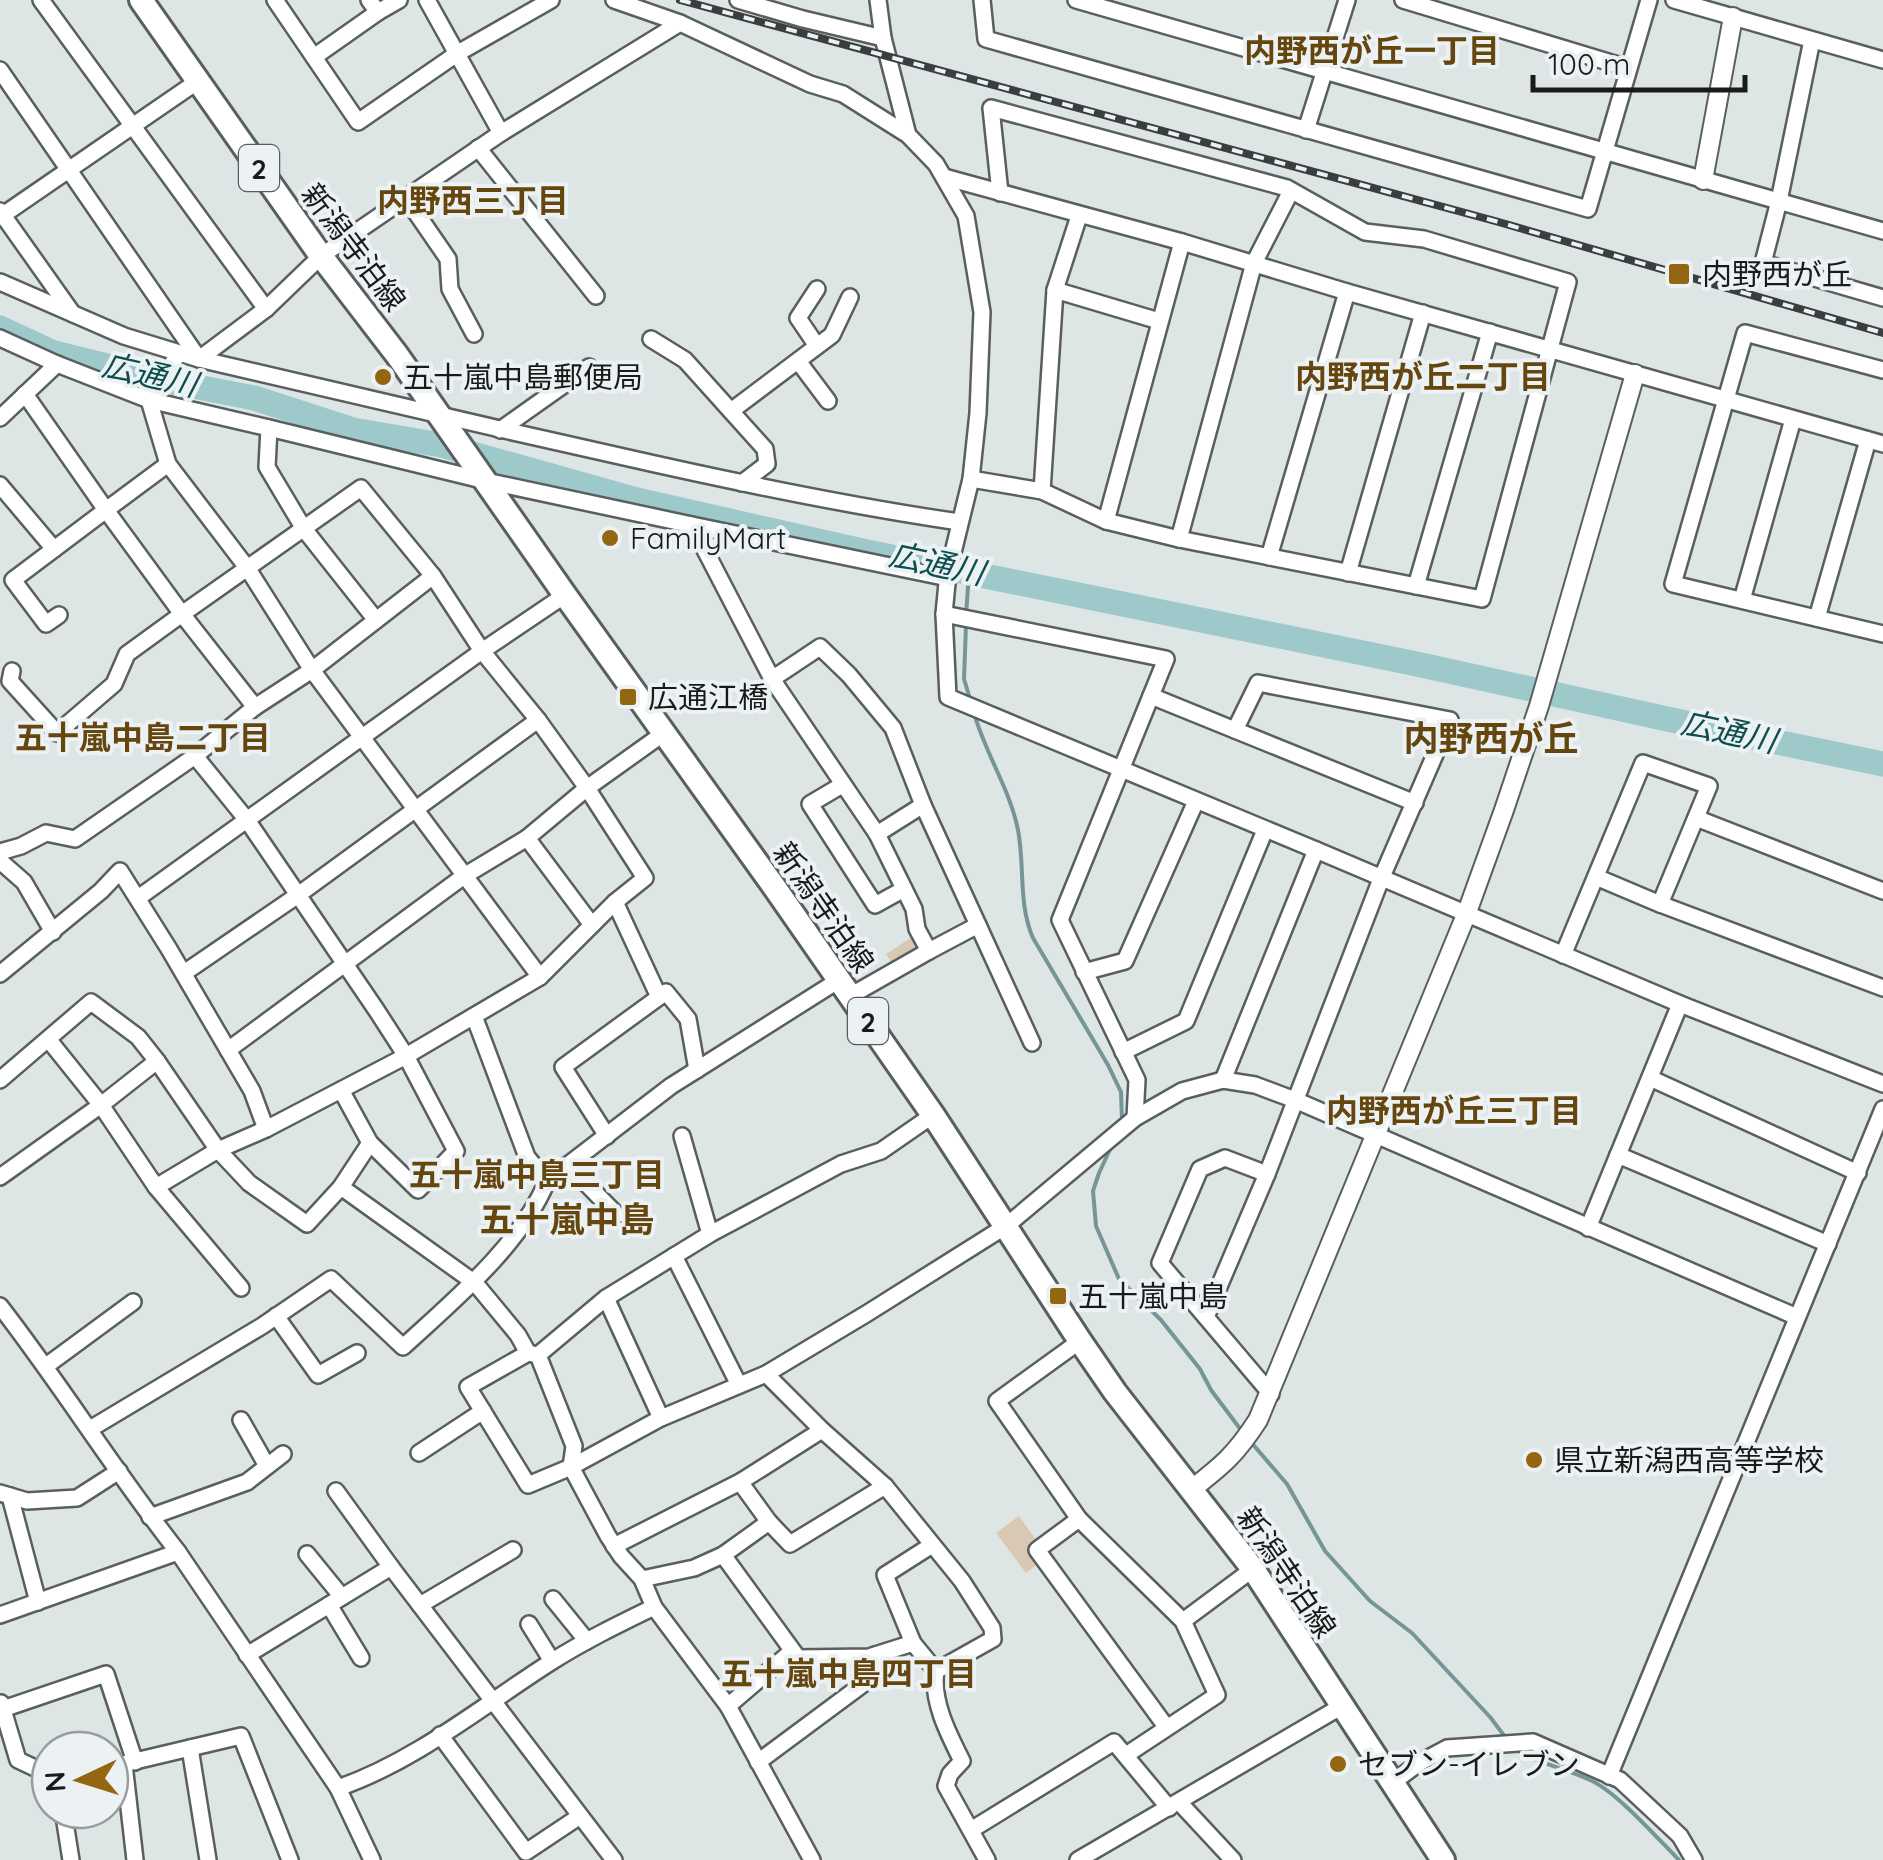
<svg xmlns="http://www.w3.org/2000/svg" width="1883" height="1860" viewBox="0 0 1883 1860" font-family="Quicksand,'Noto Sans JP',sans-serif">
  <style>
    .green { fill: #d9c9b4 }
    .lines { fill: none; stroke-linecap: round; stroke-linejoin: round }
    .stream { stroke: #769596; stroke-width: 4 }
    .river { stroke: #9ec9cb; stroke-width: 25 }
    .minor-casing { stroke: #595f5f; stroke-width: 20 }
    .tertiary-casing { stroke: #595f5f; stroke-width: 22 }
    .primary-casing { stroke: #595f5f; stroke-width: 28 }
    .minor { stroke: #fff; stroke-width: 15 }
    .tertiary { stroke: #fff; stroke-width: 18 }
    .primary { stroke: #fff; stroke-width: 22 }
    .rail-casing { stroke: #3b3e3e; stroke-width: 8 }
    .rail { stroke: #ecf2f3; stroke-width: 4; stroke-dasharray: 11; stroke-linecap: butt }
    .poi-dot { fill: #936612; stroke: #ecf2f3; stroke-width: 4 }
    .labels { text-anchor: middle; dominant-baseline: central; stroke-width: 8; stroke-linejoin: round; paint-order: stroke }
    .shield { fill: #ecf2f3; stroke: #585c5c; stroke-width: 2.5 }
    .shield-label { font-size: 28px; font-weight: bold; fill: #191b1b }
    .street-label { font-size: 30px; fill: #191b1b; stroke: #ecf2f3 }
    .poi-label { font-size: 30px; fill: #191b1b; stroke: #ecf2f3; text-anchor: start }
    .neighbourhood-label { font-size: 32px; font-weight: bold; fill: #65460f; stroke: #ecf2f3 }
    .water-label { font-size: 32px; font-style: italic; fill: #0e4e51; stroke: #ecf2f3 }
    .quarter-label { font-size: 35px; font-weight: bold; fill: #65460f; stroke: #ecf2f3 }
  </style>
  <rect width="100%" height="100%" fill="#dee5e5"/>
  <g class="green">
    <polygon points="914,936 918,949 894,966 886,954"/>
    <polygon points="1019,1516 1036,1540 1029,1545 1040,1562 1026,1573 996,1533"/>
  </g>
  <g class="lines">
    <g class="stream">
      <polyline points="966,615 969,573"/>
      <polyline points="966,625 964,679 970,699"/>
      <path d="M974,713c11,40 36,76 44,117 7,36 0,74 15,108l75,127 13,27 1,28"/>
      <polyline points="1113,1143 1099,1173 1093,1191 1096,1226 1119,1279 1161,1320 1200,1369 1211,1390 1241,1430"/>
      <polyline points="1250,1441 1287,1484 1325,1551 1370,1601 1412,1633 1490,1717 1506,1738"/>
      <path d="M1516,1749c22,15 49,19 74,31 27,12 67,58 89,80"/>
    </g>
    <polyline class="river" points="0,328 54,353 167,381 254,398 353,430 441,445 637,500 867,552 1412,663 1690,724 1883,764"/>
    <g class="minor-casing">
      <g id="minor">
        <polyline points="41,0 266,309"/>
        <polyline points="275,0 358,122 458,53 551,0"/>
        <polyline points="427,0 501,133"/>
        <polyline points="614,0 680,23 810,84 843,94 908,135 936,164 966,216 982,312 978,413 971,479 948,573 944,614 948,697 1316,850 1680,1004 1883,1084"/>
        <polyline points="738,0 803,19 883,38"/>
        <polyline points="878,0 883,38 908,135"/>
        <polyline points="982,0 986,39 1588,209 1649,0"/>
        <polyline points="1076,0 1883,231"/>
        <polyline points="1403,0 1628,68"/>
        <polyline points="1674,0 1883,60"/>
        <polyline points="378,12 399,0"/>
        <polyline points="1812,40 1779,201 1763,263 1883,298"/>
        <polyline points="314,57 378,12 369,0"/>
        <path d="M0,70l199,289c138,33 277,65 416,96 114,26 228,50 344,67"/>
        <polyline points="1306,130 1347,0"/>
        <polyline points="478,148 596,296"/>
        <polyline points="944,177 1182,242 1347,292 1883,444"/>
        <polyline points="406,198 448,259 450,289 474,334"/>
        <polyline points="0,211 73,314"/>
        <polyline points="0,217 198,81"/>
        <polyline points="0,282 124,336 199,359 266,309 321,256 501,133 680,23"/>
        <polyline points="817,289 798,318 817,346"/>
        <polyline points="1055,290 1159,321"/>
        <polyline points="0,338 57,364 149,400 168,464 248,569 312,670 540,977"/>
        <polyline points="651,339 685,360 765,449 767,464 742,483"/>
        <polyline points="179,353 149,400 269,428 267,467 304,529 376,620"/>
        <polyline points="798,361 828,401"/>
        <polyline points="1883,370 1745,333 1673,584 1883,634"/>
        <polyline points="25,394 106,510 168,464"/>
        <polyline points="731,411 832,335 850,297"/>
        <polyline points="0,418 57,364"/>
        <polyline points="269,428 486,481 692,525"/>
        <polyline points="500,430 589,367"/>
        <polyline points="971,479 1042,491 1106,521 1179,539 1482,599 1568,282 1424,239 1365,232 1287,188 991,108 1000,193"/>
        <polyline points="0,485 54,549"/>
        <polyline points="1042,491 1055,290 1079,216"/>
        <polyline points="1106,521 1182,242"/>
        <polyline points="1179,539 1254,263 1291,191"/>
        <polyline points="1269,557 1347,292"/>
        <polyline points="1348,573 1423,313"/>
        <polyline points="1416,586 1490,332"/>
        <polyline points="1742,600 1793,419"/>
        <polyline points="944,614 1166,659 1060,920 1137,1080 1135,1118"/>
        <polyline points="59,615 46,624 13,580 106,510 182,614 361,488 433,576"/>
        <polyline points="1817,618 1868,440"/>
        <polyline points="12,671 10,681 57,733 114,684 127,654 182,614 255,707 195,756 247,820 377,1011 406,1056 456,1151 418,1190 370,1143 341,1187 307,1224 249,1183 218,1150 157,1061"/>
        <polyline points="772,679 820,647 849,675 893,728 923,805 877,834"/>
        <polyline points="1151,696 1415,803"/>
        <polyline points="842,785 810,804 875,905 904,889"/>
        <polyline points="923,805 978,925 929,951"/>
        <polyline points="1696,818 1883,891"/>
        <polyline points="527,838 587,788 664,733"/>
        <polyline points="0,852 21,846 46,833 75,839 195,756"/>
        <polyline points="0,861 24,882 53,932"/>
        <polyline points="1596,877 1660,904 1883,988"/>
        <polyline points="138,898 482,651 565,595"/>
        <polyline points="615,902 659,997"/>
        <polyline points="978,925 1032,1043"/>
        <polyline points="1563,955 1643,763 1709,786 1660,904"/>
        <polyline points="1084,972 1125,961 1196,801"/>
        <polyline points="184,973 298,895 538,720"/>
        <polyline points="0,974 101,891 120,871 169,949 252,1091 266,1129"/>
        <polyline points="850,996 929,951 917,929 914,909 877,834 772,679 692,525 948,578"/>
        <polyline points="228,1050 464,876 527,838 592,925"/>
        <polyline points="1123,1052 1186,1021 1265,830"/>
        <polyline points="1650,1078 1858,1173"/>
        <polyline points="0,1080 91,1002 138,1037 157,1061 101,1105 48,1039"/>
        <polyline points="1223,1080 1316,850"/>
        <polyline points="341,1090 370,1143"/>
        <polyline points="607,1136 563,1067 666,992 688,1019 697,1070"/>
        <polyline points="682,1136 710,1234"/>
        <polyline points="1618,1155 1828,1244"/>
        <polyline points="568,1165 617,1215"/>
        <polyline points="1267,1174 1225,1158 1200,1169 1160,1263 1271,1394"/>
        <polyline points="0,1177 101,1105 156,1187 218,1150 266,1129 406,1056 540,977 615,902 645,878 587,788 538,720 482,651 433,576 312,670 255,707"/>
        <polyline points="547,1181 671,1086 839,980"/>
        <polyline points="156,1187 241,1288"/>
        <polyline points="341,1187 475,1283 518,1335 528,1353 538,1355 574,1446 571,1467 608,1536 621,1556 642,1579 654,1607 728,1706 812,1860"/>
        <polyline points="1588,1228 1680,1004"/>
        <polyline points="674,1256 739,1385"/>
        <polyline points="606,1298 661,1418"/>
        <path d="M0,1306c62,80 115,166 178,246l160,236 34,72"/>
        <polyline points="276,1316 318,1375 357,1353"/>
        <polyline points="1206,1317 1267,1174 1381,879 1450,720 1258,683 1235,730"/>
        <polyline points="528,1353 468,1387 528,1485 571,1467 661,1418 766,1374 866,1314 1006,1226 1135,1118 1182,1091 1223,1080 1255,1085 1295,1100 1797,1317"/>
        <polyline points="538,1355 606,1298 710,1234 841,1164 881,1151 933,1115"/>
        <polyline points="46,1366 133,1302"/>
        <path d="M766,1374l56,56 63,56 77,95 30,47 1,11 -57,32c-5,30 13,64 26,90l-12,13 -4,12 41,74"/>
        <polyline points="241,1420 267,1466"/>
        <path d="M90,1429l172,-103 69,-47 72,68c50,-46 118,-102 144,-166l-20,-24 -53,-141"/>
        <polyline points="419,1453 483,1411"/>
        <polyline points="740,1482 769,1522"/>
        <polyline points="336,1491 391,1567"/>
        <polyline points="0,1493 27,1501 77,1498 119,1471"/>
        <polyline points="10,1496 38,1602"/>
        <polyline points="150,1517 247,1482 283,1454"/>
        <polyline points="1079,1519 997,1401 1080,1341"/>
        <polyline points="614,1546 740,1482 822,1430"/>
        <polyline points="307,1554 342,1597"/>
        <polyline points="723,1555 798,1658 869,1657 913,1643 936,1671"/>
        <polyline points="642,1579 694,1568 723,1555 769,1522 790,1544 885,1486"/>
        <polyline points="553,1599 587,1641"/>
        <polyline points="329,1605 361,1658"/>
        <polyline points="420,1605 513,1550"/>
        <polyline points="0,1615 178,1552"/>
        <polyline points="1183,1621 1253,1569"/>
        <polyline points="529,1624 552,1661"/>
        <polyline points="913,1643 885,1575 932,1545"/>
        <polyline points="247,1655 391,1567 614,1860"/>
        <polyline points="1,1703 18,1760 50,1775"/>
        <polyline points="728,1706 792,1651"/>
        <polyline points="0,1710 106,1674 135,1762"/>
        <polyline points="440,1735 526,1852 580,1816"/>
        <polyline points="190,1748 241,1736 290,1860"/>
        <polyline points="1126,1755 1217,1695 1183,1621 1079,1519 1037,1550 1167,1728"/>
        <polyline points="758,1762 882,1670 875,1655"/>
        <polyline points="124,1764 135,1860"/>
        <polyline points="110,1767 190,1748 208,1860"/>
        <polyline points="1609,1776 1883,1109"/>
        <polyline points="1392,1783 1419,1763 1447,1748 1533,1742 1620,1780 1680,1836 1694,1860"/>
        <path d="M338,1788c78,-27 144,-82 213,-126 33,-21 68,-38 103,-55"/>
        <polyline points="1179,1802 1233,1860"/>
        <polyline points="63,1810 71,1860"/>
        <polyline points="971,1830 1114,1742 1169,1808"/>
        <polyline points="1078,1860 1342,1706"/>
      </g>
    </g>
    <g class="tertiary-casing">
      <g id="tertiary">
        <polyline points="1703,180 1733,17"/>
        <path d="M1192,1489c31,-24 44,-35 66,-69l208,-505 38,-105 35,-104 96,-332"/>
      </g>
    </g>
    <g class="primary-casing">
      <polyline id="primary" points="141,0 321,256 397,355 565,595 775,888 933,1115 1080,1341 1115,1392 1253,1569 1443,1860"/>
    </g>
    <use href="#minor" class="minor"/>
    <use href="#tertiary" class="tertiary"/>
    <use href="#primary" class="primary"/>
    <g class="rail-casing">
      <polyline id="rail" points="680,0 1495,221 1883,333"/>
    </g>
    <use href="#rail" class="rail"/>
  </g>
  <g class="poi-dot">
    <rect x="1667" y="262" width="24" height="24" rx="5"/>
    <circle cx="383" cy="377" r="10"/>
    <circle cx="610" cy="538" r="10"/>
    <rect x="618" y="687" width="20" height="20" rx="5"/>
    <rect x="1048" y="1286" width="20" height="20" rx="5"/>
    <circle cx="1534" cy="1460" r="10"/>
    <circle cx="1338" cy="1764" r="10"/>
  </g>
  <g class="labels">
    <g class="shield">
      <rect x="239" y="145" width="40" height="46" rx="8"/>
      <rect x="848" y="998" width="40" height="46" rx="8"/>
    </g>
    <g class="shield-label">
      <text x="259" y="168">2</text>
      <text x="868" y="1021">2</text>
    </g>
    <g class="street-label">
      <text transform="translate(354 247) rotate(53)">新潟寺泊線</text>
      <text transform="translate(824 907) rotate(55)">新潟寺泊線</text>
      <text transform="translate(1287 1572) rotate(56)">新潟寺泊線</text>
    </g>
    <g class="poi-label">
      <text x="1702" y="274">内野西が丘</text>
      <text x="403" y="377">五十嵐中島郵便局</text>
      <text x="630" y="538">FamilyMart</text>
      <text x="648" y="697">広通江橋</text>
      <text x="1078" y="1296">五十嵐中島</text>
      <text x="1554" y="1460">県立新潟西高等学校</text>
      <text x="1358" y="1764">セブン-イレブン</text>
    </g>
    <g class="neighbourhood-label">
      <text x="1372" y="50">内野西が丘一丁目</text>
      <text x="473" y="200">内野西三丁目</text>
      <text x="1423" y="376">内野西が丘二丁目</text>
      <text x="143" y="737">五十嵐中島二丁目</text>
      <text x="1454" y="1110">内野西が丘三丁目</text>
      <text x="537" y="1174">五十嵐中島三丁目</text>
      <text x="849" y="1673">五十嵐中島四丁目</text>
    </g>
    <g class="water-label">
      <text transform="translate(150 374) rotate(13)">広通川</text>
      <text transform="translate(937 563) rotate(12)">広通川</text>
      <text transform="translate(1729 731) rotate(12)">広通川</text>
    </g>
    <g class="quarter-label">
      <text x="1491" y="738">内野西が丘</text>
      <text x="567" y="1219">五十嵐中島</text>
    </g>
  </g>
  <g transform="translate(80 1780) rotate(266)"><circle r="48" fill="#ecf2f3" stroke="#989c9d" stroke-width="2.5"/>
  <path d="M0-8L18 38L0 25L-18 38Z" fill="#936612"/>
  <text y="-15" font-size="28" font-weight="bold" text-anchor="middle" fill="#191b1b">N</text>
  </g>
  <path d="M1533 75v15h212v-15" fill="none" stroke="#191b1b" stroke-width="5"/>
  <text x="1548" y="75" font-size="30" fill="#191b1b" stroke="#ecf2f3" stroke-width="8" paint-order="stroke">100 m</text>
</svg>
